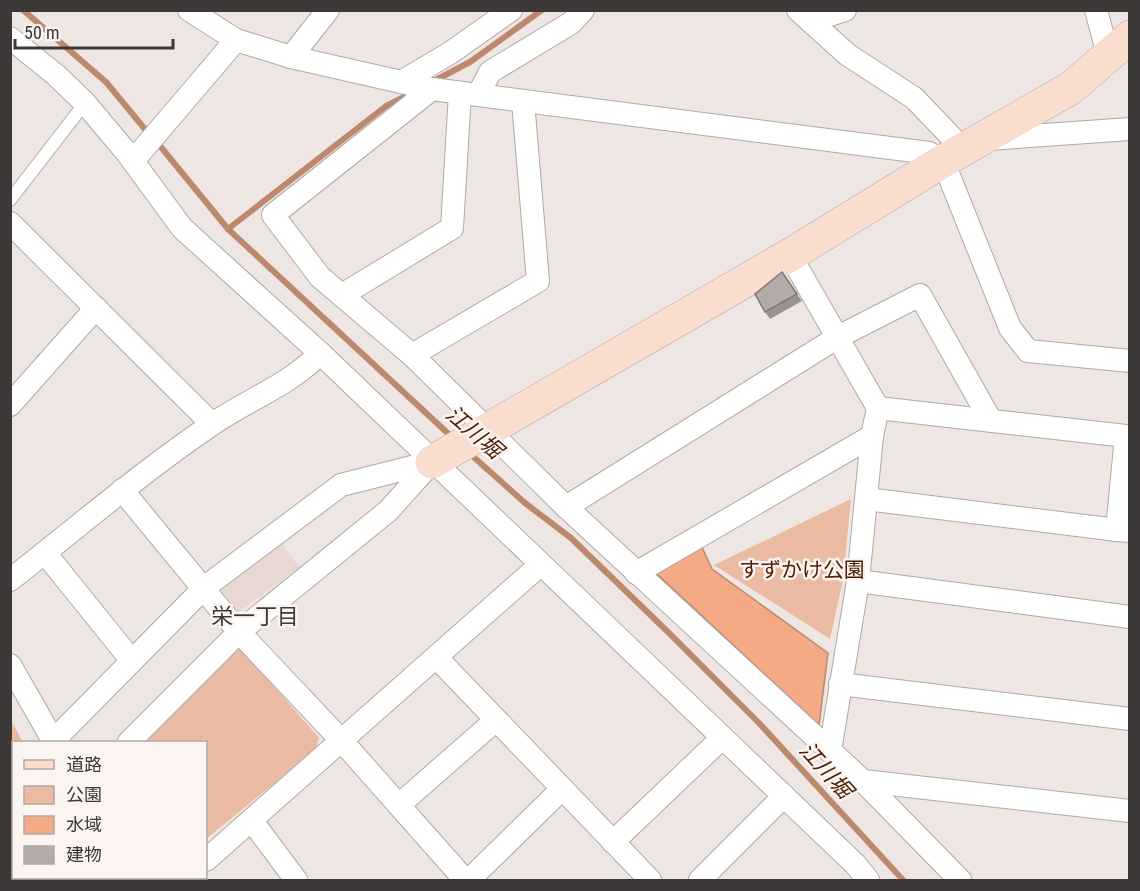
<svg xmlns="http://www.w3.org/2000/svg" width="1140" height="891" viewBox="0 0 1140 891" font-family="'Roboto Condensed','Noto Sans JP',sans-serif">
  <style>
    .built { fill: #e7d9d2 }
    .green { fill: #ebbaa2 }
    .water { fill: #f3aa85; stroke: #bc886e; stroke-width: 1.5 }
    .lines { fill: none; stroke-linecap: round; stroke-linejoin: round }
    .stream { stroke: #bc886e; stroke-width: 6 }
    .lane-casing { stroke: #b0a9a6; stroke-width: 14 }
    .street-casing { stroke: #b0a9a6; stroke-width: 24 }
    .secondary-casing { stroke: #b0a9a6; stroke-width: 34 }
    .lane { stroke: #fff; stroke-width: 12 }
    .street { stroke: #fff; stroke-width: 22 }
    .secondary { stroke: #f9ded0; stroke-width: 33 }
    .wall { fill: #999390 }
    .building { fill: #b2aba8; stroke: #7d7876; stroke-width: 1.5 }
    .labels { text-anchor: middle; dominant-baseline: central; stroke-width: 5; stroke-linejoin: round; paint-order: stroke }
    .park-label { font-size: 21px; fill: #4e2005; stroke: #fbf4f0 }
    .water-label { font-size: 22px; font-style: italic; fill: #4b1e03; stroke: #fbf4f0 }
    .neighbourhood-label { font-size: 22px; fill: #3b3837; stroke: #fbf4f0 }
  </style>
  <rect width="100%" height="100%" fill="#eee6e3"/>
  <polygon class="built" points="281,542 299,567 239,612 221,590"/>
  <g class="green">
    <polygon points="851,499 843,579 830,639 714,565"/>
    <polygon points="236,643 319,738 315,750 206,839 206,742 141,742"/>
    <polygon points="10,719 23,742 14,742 13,873 10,868"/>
  </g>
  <polygon class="water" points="701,545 712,569 828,653 819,725 657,574"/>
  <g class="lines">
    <g class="stream">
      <polyline points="23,10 106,82 149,134"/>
      <polyline points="432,82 470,62 542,10"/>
      <polyline points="156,141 228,229 454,439"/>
      <polyline points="228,229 386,106 410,94"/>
      <polyline points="468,452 525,503 571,538 669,633 759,723 903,880"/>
      <polyline points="10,819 14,823"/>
      <polyline points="51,878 53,880"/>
    </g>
    <g class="lane-casing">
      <polyline id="lane" points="10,200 85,103"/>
    </g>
    <g class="street-casing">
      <g id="street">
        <polyline points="189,10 236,40 291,57 432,89 929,153 943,161 1010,328 1028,351 1130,361"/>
        <polyline points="798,10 848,55 914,98 964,150"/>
        <polyline points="1096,10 1108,55"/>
        <polyline points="810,21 845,10"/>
        <polyline points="10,38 56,75 85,103 127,153 182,228 320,353 855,864 868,880"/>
        <polyline points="291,57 328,10"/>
        <polyline points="401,82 450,53 511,10"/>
        <polyline points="432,89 273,215 320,277 412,355 566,507 863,781 960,880"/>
        <polyline points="478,95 490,72 571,23 583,10"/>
        <polyline points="988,139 1130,129"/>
        <polyline points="133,161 236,40"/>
        <polyline points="10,223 212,424"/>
        <polyline points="790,255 878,408 872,436 858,581 830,751"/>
        <polyline points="342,295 452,228 460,93"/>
        <polyline points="412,355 538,281 523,101"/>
        <polyline points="10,405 96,308"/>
        <polyline points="878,408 1126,436 1117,530 1130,531"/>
        <polyline points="122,490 239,632 341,740 465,880"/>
        <polyline points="866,499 1117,530"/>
        <polyline points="566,507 838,337 920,295 991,421"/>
        <polyline points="45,553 132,661"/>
        <polyline points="636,573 872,436"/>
        <path d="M10,580c68,-53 133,-109 204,-157 35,-24 76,-38 106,-70"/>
        <polyline points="858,581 1130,617"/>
        <polyline points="437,658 650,880"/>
        <polyline points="10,665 54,742"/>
        <polyline points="840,684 1130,719"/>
        <polyline points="53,741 205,587 341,485 432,462 388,511 239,632 129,742"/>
        <polyline points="863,781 1130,811"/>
        <polyline points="399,805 496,720"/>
        <polyline points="252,821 296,880"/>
        <polyline points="613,842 722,738"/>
        <polyline points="206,860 540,565"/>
        <polyline points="136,878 138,880"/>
        <polyline points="181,880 184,878"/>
        <polyline points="469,880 562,789"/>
        <polyline points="700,880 784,796"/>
      </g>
    </g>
    <g class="secondary-casing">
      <polyline id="secondary" points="432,462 790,255 943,161 1071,88 1130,37"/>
    </g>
    <use href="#lane" class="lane"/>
    <use href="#street" class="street"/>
    <use href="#secondary" class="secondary"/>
  </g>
  <polygon class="wall" points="782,272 802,301 770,319 765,312"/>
  <polygon class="building" points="782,272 797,294 765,312 755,294"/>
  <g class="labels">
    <g class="park-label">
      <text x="802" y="570">すずかけ公園</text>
    </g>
    <g class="water-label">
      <text transform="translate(474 432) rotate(41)">江川堀</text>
      <text transform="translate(826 770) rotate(48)">江川堀</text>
    </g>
    <g class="neighbourhood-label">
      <text x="255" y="616">栄一丁目</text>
    </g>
  </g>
  <rect width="1140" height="891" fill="none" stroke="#3b3837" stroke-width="24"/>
  <rect x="12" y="741" width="195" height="138" fill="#fbf4f0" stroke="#aea9a6" stroke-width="1.5"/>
  <rect x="24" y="760" width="30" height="9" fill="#f9ded0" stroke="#aea9a6" stroke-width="1.5"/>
  <text x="66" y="771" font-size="18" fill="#3b3837">道路</text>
  <rect x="24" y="786" width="30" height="18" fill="#ebbaa2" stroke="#aea9a6" stroke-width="1.5"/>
  <text x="66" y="801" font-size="18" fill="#3b3837">公園</text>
  <rect x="24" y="816" width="30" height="18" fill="#f3aa85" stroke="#aea9a6" stroke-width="1.5"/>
  <text x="66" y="831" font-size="18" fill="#3b3837">水域</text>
  <rect x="24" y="846" width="30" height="18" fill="#b2aba8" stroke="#aea9a6" stroke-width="1.5"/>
  <text x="66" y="861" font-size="18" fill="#3b3837">建物</text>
  <path d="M15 39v9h158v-9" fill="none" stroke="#3b3837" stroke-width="3"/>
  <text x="24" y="39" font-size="18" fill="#3b3837" stroke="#fbf4f0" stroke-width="4.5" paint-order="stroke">50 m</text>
</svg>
